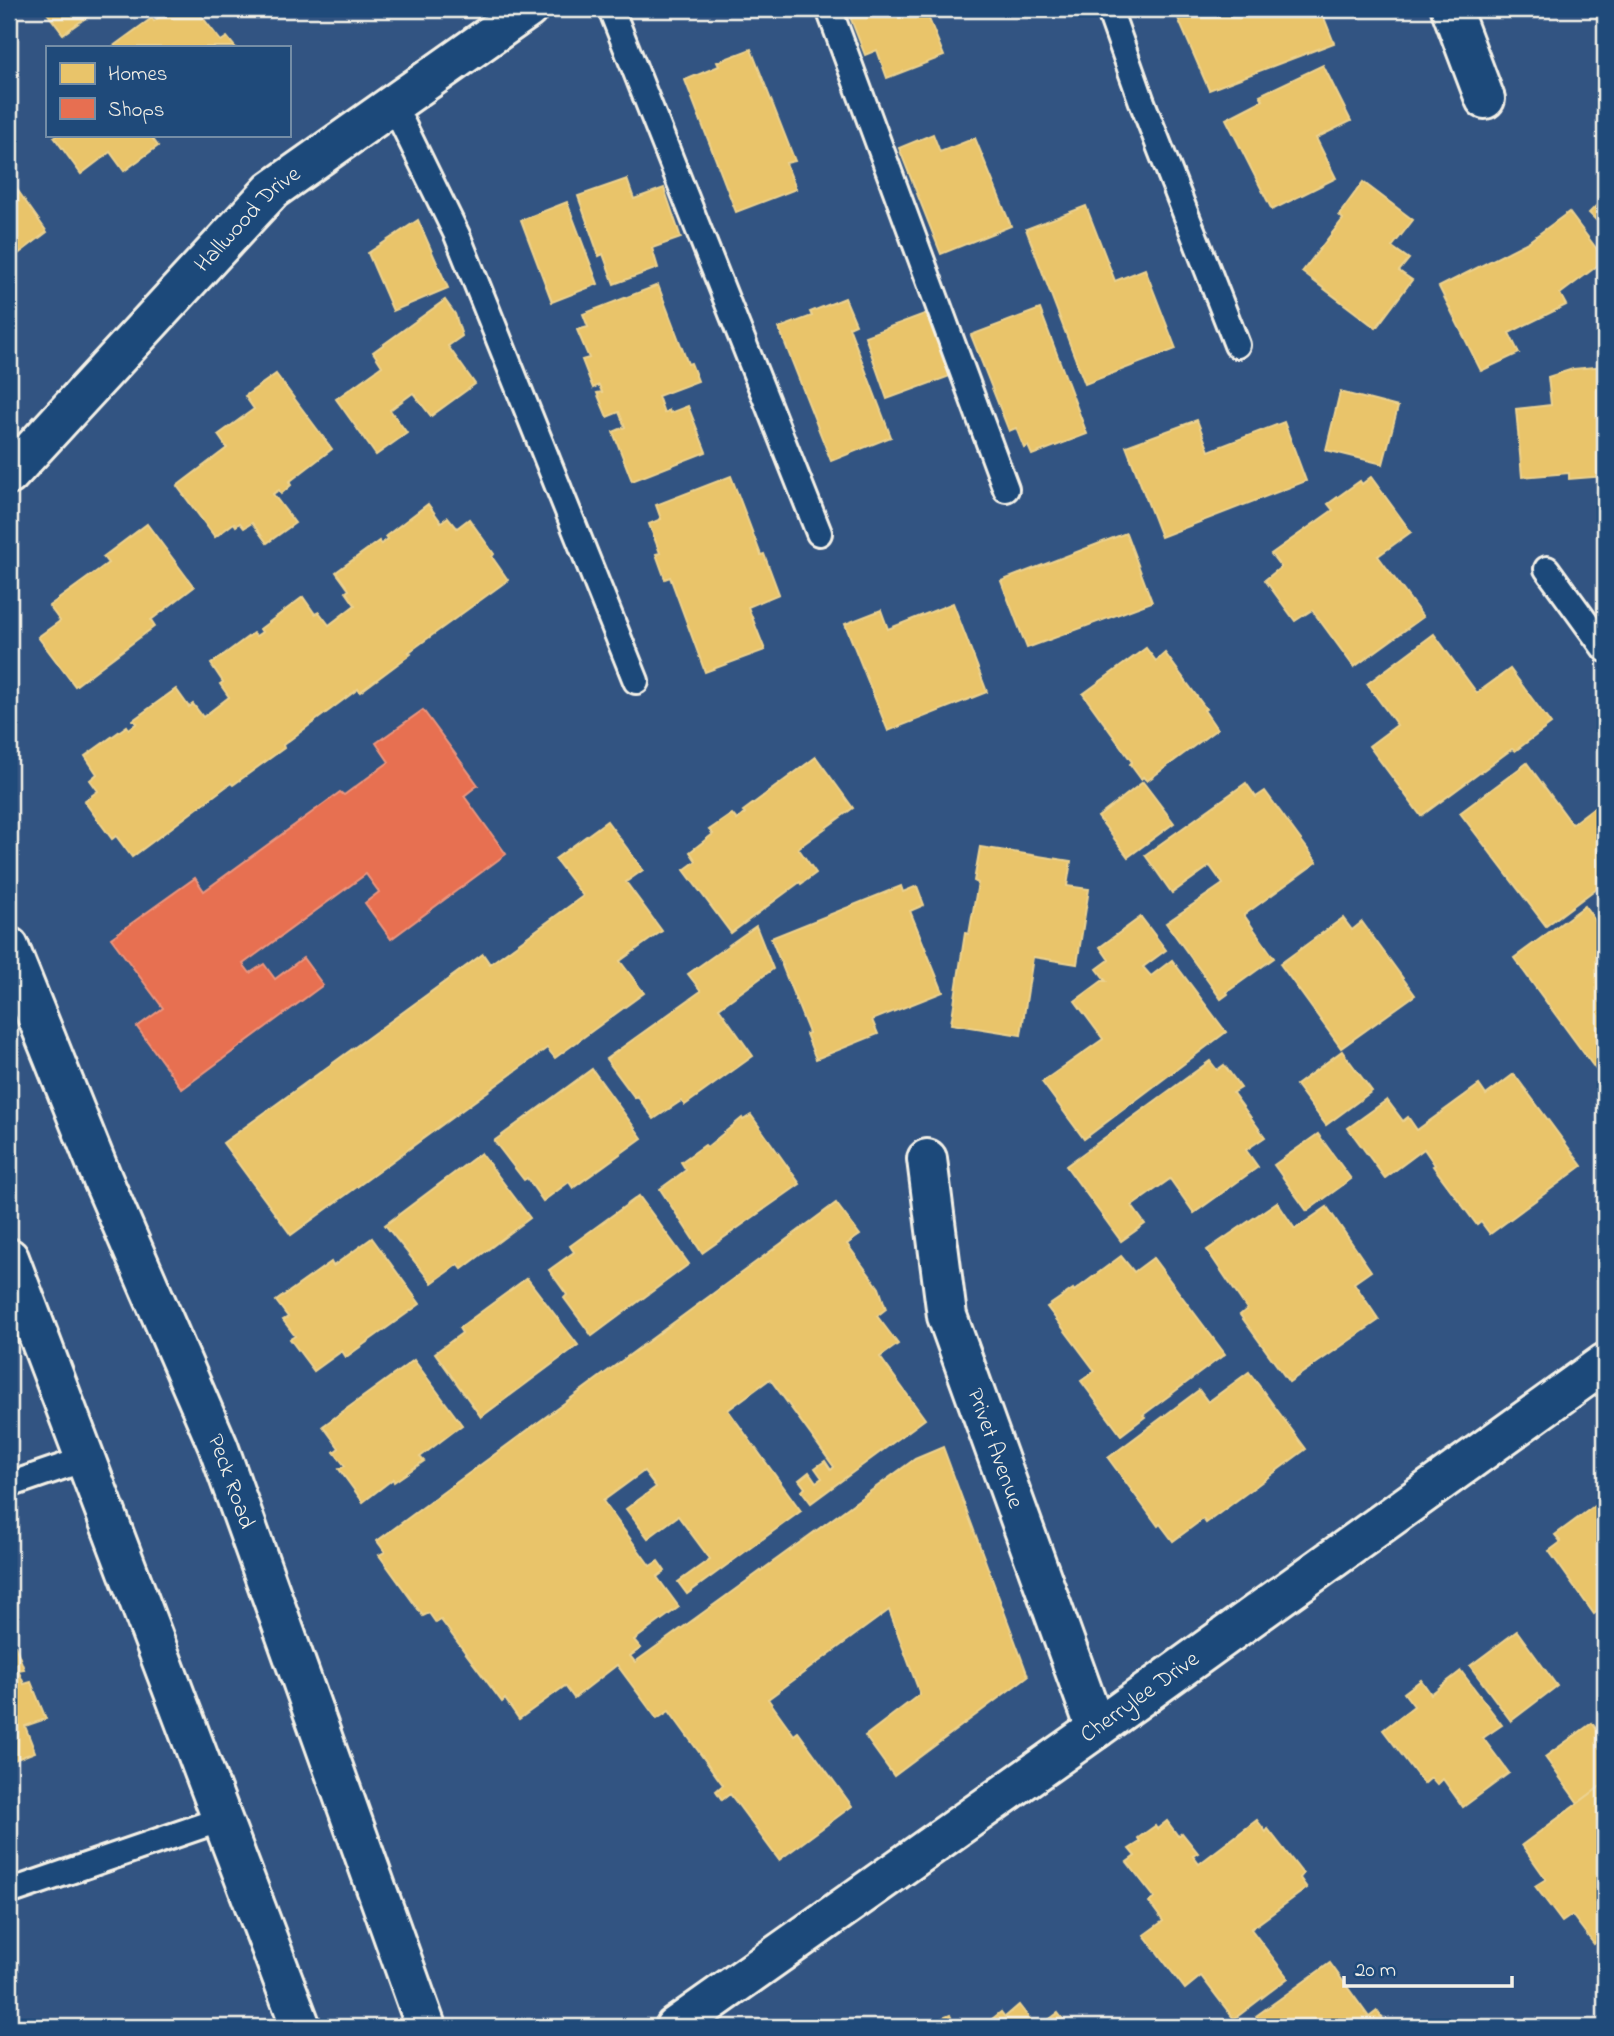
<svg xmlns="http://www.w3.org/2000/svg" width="1614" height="2036" viewBox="0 0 1614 2036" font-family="'Indie Flower',sans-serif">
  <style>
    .homes { fill: #e9c46a; stroke: #ecd290; stroke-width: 2 }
    .shops { fill: #e76f51; stroke: #eb967e; stroke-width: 2 }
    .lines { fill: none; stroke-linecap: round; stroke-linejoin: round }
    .service-casing { stroke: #f4f1e8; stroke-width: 30 }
    .minor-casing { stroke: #f4f1e8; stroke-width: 44 }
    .secondary-casing { stroke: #f4f1e8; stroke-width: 44 }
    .service { stroke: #1f4a7a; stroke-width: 24 }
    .minor { stroke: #1f4a7a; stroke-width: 38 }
    .secondary { stroke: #1f4a7a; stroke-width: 38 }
    .labels { text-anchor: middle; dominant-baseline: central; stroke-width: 7; stroke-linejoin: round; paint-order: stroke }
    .street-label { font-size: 23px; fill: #f4f1e8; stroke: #1f4a7a }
  </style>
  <rect width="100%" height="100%" fill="#325482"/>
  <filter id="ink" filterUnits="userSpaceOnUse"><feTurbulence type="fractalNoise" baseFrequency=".0143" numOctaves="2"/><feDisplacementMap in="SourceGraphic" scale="14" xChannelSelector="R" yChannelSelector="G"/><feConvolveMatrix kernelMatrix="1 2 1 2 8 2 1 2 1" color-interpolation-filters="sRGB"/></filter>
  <g filter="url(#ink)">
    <g class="homes">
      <polygon points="44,9 98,9 63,34"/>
      <polygon points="170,9 196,9 221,41 227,37 235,47 112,47 152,18 154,21"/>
      <polygon points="847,9 925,9 944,56 887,78 877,50 865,55"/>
      <polygon points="1174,9 1324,9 1321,10 1334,43 1209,90"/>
      <polygon points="1595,9 1605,9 1605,46"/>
      <polygon points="751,49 795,161 786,163 796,189 736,212 685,80 719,66 717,62"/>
      <polygon points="1323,65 1351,121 1316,138 1336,178 1272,210 1226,119 1263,100 1260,95"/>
      <polygon points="933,134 940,152 975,138 1011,226 941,254 899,148"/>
      <polygon points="57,135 150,135 158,146 124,171 110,152 81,174 54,137"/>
      <polygon points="9,178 47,232 9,261"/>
      <polygon points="627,179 634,199 664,188 681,238 652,248 658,268 614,284 603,254 599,256 578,196"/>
      <polygon points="1363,182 1413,220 1392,247 1409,259 1399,271 1412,280 1376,328 1302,272 1343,219 1339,215"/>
      <polygon points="1605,197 1605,229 1589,213"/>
      <polygon points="567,202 598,284 552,302 521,220"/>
      <polygon points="1086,206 1115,281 1145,269 1176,349 1085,384 1026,229"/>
      <polygon points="1569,212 1605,260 1560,294 1566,305 1509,333 1519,353 1481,371 1439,287 1528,242"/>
      <polygon points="418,220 448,288 393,311 368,253"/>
      <polygon points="658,285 688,364 691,363 698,381 658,396 664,413 669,410 670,413 688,406 706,452 632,481 613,432 625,427 619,412 607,417 597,393 602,392 599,385 593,388 582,360 589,358 577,330 588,327 583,314"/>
      <polygon points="845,298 856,324 849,327 891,437 831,461 779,328 812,316 810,312"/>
      <polygon points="445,300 455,314 462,336 448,346 475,384 431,416 413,393 390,410 407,433 376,455 336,399 382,366 373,352"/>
      <polygon points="1040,309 1087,434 1032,455 1028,446 1024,448 1016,428 1009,431 971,335"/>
      <polygon points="927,313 950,376 887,399 865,336"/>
      <polygon points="1605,366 1605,476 1569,479 1569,473 1522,477 1516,409 1551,405 1548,377 1573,369"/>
      <polygon points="276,374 332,449 289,482 291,485 281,494 279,490 273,494 295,523 267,543 252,523 244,528 240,523 236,526 234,523 215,537 177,486 227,448 218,435 254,409 245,396"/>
      <polygon points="1340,392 1398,407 1383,464 1326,450"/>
      <polygon points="1197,420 1209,451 1284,422 1306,481 1161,537 1126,446"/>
      <polygon points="731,476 761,555 764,554 779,594 748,607 765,650 705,672 670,577 665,579 656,554 660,553 649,524 661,519 656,505"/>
      <polygon points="1371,477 1411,532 1378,556 1423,617 1354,667 1312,610 1295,621 1265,580 1281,567 1271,554 1333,510 1328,504 1360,481 1362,484"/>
      <polygon points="428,504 441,522 448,517 457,528 469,519 494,554 492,557 508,580 409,652 411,654 360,692 358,689 283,745 284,748 233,785 231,783 132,857 116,836 112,839 84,801 98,791 90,780 97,774 85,756 127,726 129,729 137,723 133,720 176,689 189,707 193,704 203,717 229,697 220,684 223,682 211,664 253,633 256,636 262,632 260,629 303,597 315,614 319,612 329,625 355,605 346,592 349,590 336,572 379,541 381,544 388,539 386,536"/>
      <polygon points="147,524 194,587 151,620 155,626 75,686 38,637 60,621 49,606 108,563 103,557"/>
      <polygon points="1126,533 1152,602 1027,648 1001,581"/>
      <polygon points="953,603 987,692 888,731 845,624 881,610 888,629"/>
      <polygon points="1434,634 1477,693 1510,669 1551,724 1515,751 1512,749 1421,816 1369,746 1397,725 1367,684"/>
      <polygon points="1146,648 1156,661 1165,653 1206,709 1204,710 1217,729 1147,781 1143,777 1141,779 1130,764 1132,762 1083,694"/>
      <polygon points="816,757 853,808 798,848 816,873 801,884 800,882 731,933 684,870 696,861 690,852 713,834 709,830 732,814 737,820 745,813 743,811"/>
      <polygon points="1527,763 1572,824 1605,799 1605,882 1546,926 1460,813"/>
      <polygon points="1143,782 1174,823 1128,857 1098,817"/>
      <polygon points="1246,783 1256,797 1265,791 1317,862 1244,915 1274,958 1227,992 1228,994 1221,999 1166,923 1223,884 1210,866 1172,893 1145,855"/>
      <polygon points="607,821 643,870 626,882 662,931 620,961 644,993 555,1058 547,1048 291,1235 223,1143 483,954 490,964 583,896 555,859"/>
      <polygon points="980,847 1071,861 1067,886 1089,889 1077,964 1033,957 1021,1035 951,1024 965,933 969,934 978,883 974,881"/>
      <polygon points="901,886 903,892 917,886 924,905 910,911 943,992 872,1020 878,1034 816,1059 806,1034 809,1033 771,938"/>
      <polygon points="1585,906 1605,935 1605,1082 1514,958"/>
      <polygon points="1141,917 1166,950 1143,967 1151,976 1172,960 1226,1032 1084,1139 1042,1082 1103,1039 1075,1001 1102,981 1106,981 1097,969 1109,960 1100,947"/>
      <polygon points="1343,918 1352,930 1362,922 1415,995 1341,1048 1280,964"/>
      <polygon points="756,926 773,969 719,1008 753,1056 685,1105 681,1101 654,1119 637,1096 635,1098 606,1059 701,991 688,974"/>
      <polygon points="1342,1051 1372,1091 1326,1125 1296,1085"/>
      <polygon points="1210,1061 1217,1070 1224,1065 1241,1088 1233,1093 1265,1137 1246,1150 1258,1167 1194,1213 1170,1179 1132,1206 1145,1224 1121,1241 1066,1166"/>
      <polygon points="592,1069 642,1138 573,1188 569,1182 543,1201 527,1178 524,1180 494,1141"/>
      <polygon points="1514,1074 1582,1166 1490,1234 1481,1222 1477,1225 1433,1166 1435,1165 1424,1149 1385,1178 1348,1128 1387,1100 1403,1121 1408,1117 1417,1130 1479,1085 1486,1095"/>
      <polygon points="751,1115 800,1184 702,1253 660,1189 686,1170 681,1162 705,1145 707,1147 742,1118 743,1120"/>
      <polygon points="1318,1134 1351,1179 1307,1211 1274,1165"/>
      <polygon points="481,1153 530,1218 462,1269 458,1264 432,1283 385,1225"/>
      <polygon points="639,1196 689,1264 592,1336 564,1298 567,1295 549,1270 574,1252 570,1246"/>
      <polygon points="1277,1202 1295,1229 1327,1207 1371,1271 1354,1283 1379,1320 1289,1382 1240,1315 1247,1309 1207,1250"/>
      <polygon points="836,1203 860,1235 847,1244 879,1288 886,1309 877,1316 898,1344 880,1357 925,1419 811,1503 802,1491 805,1488 799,1480 809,1472 816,1482 822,1478 815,1468 825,1461 831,1470 834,1467 770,1379 728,1410 801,1511 687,1594 678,1582 710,1559 678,1516 648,1538 626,1509 656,1487 644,1471 603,1501 650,1566 658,1561 665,1571 657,1577 679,1607 634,1640 641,1648 630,1656 635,1662 915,1459 943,1447 1028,1676 894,1776 865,1736 920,1694 889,1610 768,1699 794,1735 798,1732 852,1806 779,1860 730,1794 722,1800 716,1791 723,1785 669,1711 657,1719 617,1665 574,1698 565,1686 519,1719 505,1699 502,1702 441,1620 436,1623 429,1613 423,1616 379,1555 385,1552 377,1541"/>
      <polygon points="372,1238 420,1304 346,1357 342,1351 314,1371 290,1339 295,1336 283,1320 288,1317 276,1301 331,1262 333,1266"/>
      <polygon points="1121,1256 1134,1272 1153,1258 1225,1354 1143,1415 1145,1417 1121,1435 1081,1381 1095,1371 1047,1307 1073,1289 1074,1291"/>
      <polygon points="527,1278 578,1345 481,1417 435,1353 462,1333 459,1328"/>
      <polygon points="414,1360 462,1425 420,1457 424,1461 394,1482 393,1479 363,1502 339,1469 345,1466 334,1452 339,1448 323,1426"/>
      <polygon points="1249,1372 1306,1449 1206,1523 1203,1519 1173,1541 1160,1524 1158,1526 1108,1458 1199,1390 1208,1402"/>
      <polygon points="1605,1498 1605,1605 1594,1614 1549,1551 1561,1542 1555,1535"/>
      <polygon points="1517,1631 1557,1686 1511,1721 1470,1666"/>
      <polygon points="9,1642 15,1645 24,1669 18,1670 24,1684 31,1682 46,1719 25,1726 35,1752 9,1762"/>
      <polygon points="1461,1671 1502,1725 1483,1738 1509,1773 1463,1807 1443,1779 1437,1785 1431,1778 1424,1784 1383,1730 1414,1706 1404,1693 1421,1680 1431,1694"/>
      <polygon points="1592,1723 1605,1741 1605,1783 1578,1803 1545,1757"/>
      <polygon points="1601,1786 1605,1792 1605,1935 1594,1944 1572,1915 1562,1922 1535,1886 1546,1879 1522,1845"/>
      <polygon points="1257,1820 1266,1832 1268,1829 1303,1874 1300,1878 1307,1888 1251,1929 1288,1978 1234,2019 1201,1976 1185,1989 1144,1935 1163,1921 1149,1902 1155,1898 1127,1862 1135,1856 1129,1849 1140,1842 1138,1838 1155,1826 1157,1829 1167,1821 1178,1836 1182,1833 1198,1853 1193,1856 1199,1864"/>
      <polygon points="1330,1963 1369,2017 1377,2011 1389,2027 1251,2027 1260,2021 1256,2016"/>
      <polygon points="1019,2005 1036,2027 989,2027 987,2023 1001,2012 1005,2017"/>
      <polygon points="1058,2013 1069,2027 1039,2027"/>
      <polygon points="950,2015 955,2027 920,2027"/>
    </g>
    <polygon class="shops" points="423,710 478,785 464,796 506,854 391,939 365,903 379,892 366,874 243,964 250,973 264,964 275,979 303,958 323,985 182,1089 137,1027 163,1008 111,938 195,878 204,891 340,792 344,795 389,762 376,743"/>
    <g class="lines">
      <g class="service-casing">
        <g id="service">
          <polyline points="611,9 819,533"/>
          <polyline points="829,9 1006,489"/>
          <polyline points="1109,9 1142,102 1237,345"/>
          <polyline points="393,104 457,235 636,681"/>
          <polyline points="1547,569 1605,649"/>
          <polyline points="9,1485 85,1459"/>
          <polyline points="9,1892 222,1819"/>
        </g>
      </g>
      <g class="minor-casing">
        <g id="minor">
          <polyline points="1451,9 1485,99"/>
          <path id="s1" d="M9,475l263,-285 256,-181"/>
          <path id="s2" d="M927,1159l20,157 149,413"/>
          <path id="s3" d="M675,2027l421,-298 509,-366"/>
        </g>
      </g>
      <g class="secondary-casing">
        <g id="secondary">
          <path id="s4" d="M9,947l93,231 116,268 208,581"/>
          <polyline points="9,1258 301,2027"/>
        </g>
      </g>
      <use href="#service" class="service"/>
      <use href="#minor" class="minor"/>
      <use href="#secondary" class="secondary"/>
    </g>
  </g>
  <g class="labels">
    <g class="street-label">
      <text stroke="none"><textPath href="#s1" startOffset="350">Hallwood Drive</textPath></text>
      <text stroke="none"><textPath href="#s2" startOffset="299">Privet Avenue</textPath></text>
      <text stroke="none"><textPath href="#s4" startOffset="579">Peck Road</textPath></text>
      <text stroke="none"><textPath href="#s3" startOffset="570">Cherrylee Drive</textPath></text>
    </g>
  </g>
  <rect width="1614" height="2036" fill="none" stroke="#1f4a7a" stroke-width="35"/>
  <rect x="18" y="18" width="1579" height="2001" fill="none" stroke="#f4f1e8" stroke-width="2.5" filter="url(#ink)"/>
  <rect x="46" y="46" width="245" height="91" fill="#1f4a7a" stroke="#748da6" stroke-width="2"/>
  <rect x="60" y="63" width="35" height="21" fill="#e9c46a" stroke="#748da6" stroke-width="2"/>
  <text x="108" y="80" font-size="21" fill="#f4f1e8">Homes</text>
  <rect x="60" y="98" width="35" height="21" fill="#e76f51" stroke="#748da6" stroke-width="2"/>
  <text x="108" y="116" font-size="21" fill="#f4f1e8">Shops</text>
  <path d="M1344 1976v10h168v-10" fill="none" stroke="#f4f1e8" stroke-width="3.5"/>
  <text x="1355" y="1976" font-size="21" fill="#f4f1e8" stroke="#1f4a7a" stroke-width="5" paint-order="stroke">20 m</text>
</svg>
